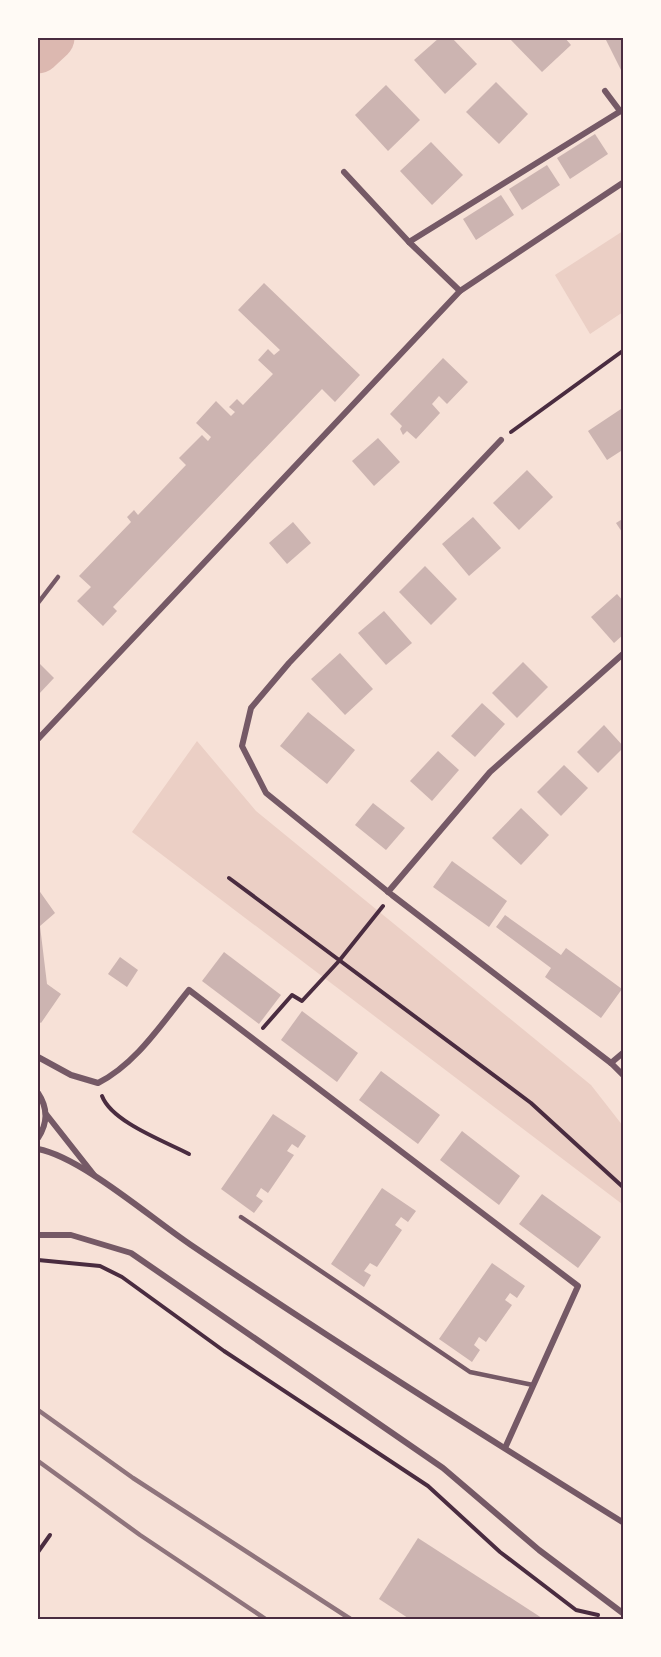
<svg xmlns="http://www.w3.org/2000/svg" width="661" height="1657" viewBox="0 0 661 1657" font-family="Inter,sans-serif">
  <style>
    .green { fill: #ebcfc5 }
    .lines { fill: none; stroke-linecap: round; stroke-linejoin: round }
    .river { stroke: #dcb8b0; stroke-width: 45 }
    .building { fill: #ccb4b1 }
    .path { stroke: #4a2c40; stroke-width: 4 }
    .service { stroke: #755966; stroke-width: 4.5 }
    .minor { stroke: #755966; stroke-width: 6 }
    .rail { stroke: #8f747c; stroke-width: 4.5 }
    .neatline { fill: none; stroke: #4a2c40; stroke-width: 2 }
  </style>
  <rect width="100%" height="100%" fill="#f7e1d7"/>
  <g class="green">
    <polygon points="623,231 623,312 590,334 555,275"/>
    <polygon points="197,741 256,811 591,1085 623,1126 622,1204 132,832"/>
  </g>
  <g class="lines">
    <polyline class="river" points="38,51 52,38"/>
  </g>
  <g class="building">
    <polygon points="439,38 452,38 477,64 445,94 414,60"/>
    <polygon points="509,38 565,38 571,45 542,72"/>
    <polygon points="605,38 624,38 624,76"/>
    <polygon points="496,82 528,114 499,144 466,112"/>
    <polygon points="386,85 420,120 388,151 355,115"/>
    <polygon points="595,134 608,154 570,179 557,158"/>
    <polygon points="431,142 463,175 432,205 400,171"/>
    <polygon points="547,165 560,185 522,210 509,189"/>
    <polygon points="501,195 514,215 476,240 463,219"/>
    <polygon points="264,283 360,375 335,402 322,389 113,607 117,611 103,626 77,601 91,587 79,576 131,522 127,517 134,510 138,515 186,465 179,458 202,435 208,441 211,437 196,423 216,401 231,416 235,412 229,407 237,399 243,405 273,374 258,360 268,349 274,355 280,350 238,310"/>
    <polygon points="443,358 468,382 447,404 439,396 432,404 440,413 416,439 407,431 403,435 400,429 402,426 390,414"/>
    <polygon points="624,407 624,449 607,460 588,431"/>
    <polygon points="378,438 400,462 374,486 352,461"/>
    <polygon points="527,470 553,497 519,530 493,503"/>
    <polygon points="473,517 501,548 469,576 442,544"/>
    <polygon points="624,518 624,535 616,523"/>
    <polygon points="293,522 311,543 287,564 269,543"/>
    <polygon points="425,566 457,599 431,625 399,592"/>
    <polygon points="617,594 624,602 624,634 614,643 591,617"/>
    <polygon points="384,611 412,643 386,665 358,633"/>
    <polygon points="340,653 373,689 345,715 311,679"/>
    <polygon points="38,662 54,678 38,695"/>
    <polygon points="523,662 548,687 517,718 492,693"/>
    <polygon points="482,703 505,724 475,757 451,736"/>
    <polygon points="308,712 355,750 327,784 280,746"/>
    <polygon points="604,725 624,747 598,773 577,752"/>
    <polygon points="438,751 459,770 432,801 410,781"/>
    <polygon points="564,765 588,788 561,816 537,792"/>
    <polygon points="373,803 405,828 386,850 355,825"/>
    <polygon points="521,808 549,835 521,865 492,838"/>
    <polygon points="452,861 507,901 489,927 433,887"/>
    <polygon points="38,889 55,913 40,926 47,984 61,994 41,1023 38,1021"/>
    <polygon points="505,915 561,955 566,948 622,989 601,1018 545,977 551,968 496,927"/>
    <polygon points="224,952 281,995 259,1024 202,981"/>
    <polygon points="120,957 138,970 127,987 108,974"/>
    <polygon points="302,1011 358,1053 337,1082 281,1040"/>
    <polygon points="381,1071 440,1115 418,1144 359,1100"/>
    <polygon points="273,1114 306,1136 298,1148 292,1144 287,1151 294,1155 268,1193 261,1188 256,1196 263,1201 254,1213 221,1189"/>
    <polygon points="462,1131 520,1176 499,1205 440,1160"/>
    <polygon points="382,1188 416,1211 408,1222 401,1217 395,1225 402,1230 377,1267 370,1263 364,1271 371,1275 364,1287 331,1264"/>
    <polygon points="542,1194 601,1237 578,1268 519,1224"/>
    <polygon points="492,1263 525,1286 517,1298 510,1293 505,1300 512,1305 486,1342 479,1337 474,1345 480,1350 472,1362 439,1339"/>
    <polygon points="418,1538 545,1620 411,1620 379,1599"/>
  </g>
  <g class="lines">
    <g class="path">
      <polyline points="511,432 624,350"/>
      <polyline points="229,878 531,1103 624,1188"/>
      <polyline points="263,1028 292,995 302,1001 339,961 383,906"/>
      <path d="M102,1096c10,26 62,45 87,58"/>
      <polyline points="38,1260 100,1266 122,1277 224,1351 428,1486 500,1552 576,1610 598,1615"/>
      <polyline points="38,1552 50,1535"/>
    </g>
    <g class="service">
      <polyline points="38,603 58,577"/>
      <polyline points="241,1217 470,1372 533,1385"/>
    </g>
    <g class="minor">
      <polyline points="605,91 620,111"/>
      <polyline points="344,172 409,242 460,291"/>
      <polyline points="409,242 624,109"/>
      <polyline points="501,440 289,663 251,708 242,746 266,793 392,895 611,1063 624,1076"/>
      <polyline points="38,739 460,291 624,182"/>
      <polyline points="388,892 490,772 624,653"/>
      <path d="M38,1057l33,18 27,8c38,-19 64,-60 91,-93l389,296 -73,162"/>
      <polyline points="611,1063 624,1052"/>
      <path d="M38,1093c10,15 10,30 0,45"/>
      <polyline points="46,1114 94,1175"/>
      <path d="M38,1149c43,8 114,70 153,96 142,96 287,187 433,278"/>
      <polyline points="38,1235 71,1235 131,1253 443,1468 539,1550 624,1614"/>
    </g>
    <g class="rail">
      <polyline points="38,1410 133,1478 352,1620"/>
      <polyline points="38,1461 140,1535 267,1620"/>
    </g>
  </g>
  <rect width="661" height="1657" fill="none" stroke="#fffaf5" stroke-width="78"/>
  <rect x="39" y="39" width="583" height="1579" class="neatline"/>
</svg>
